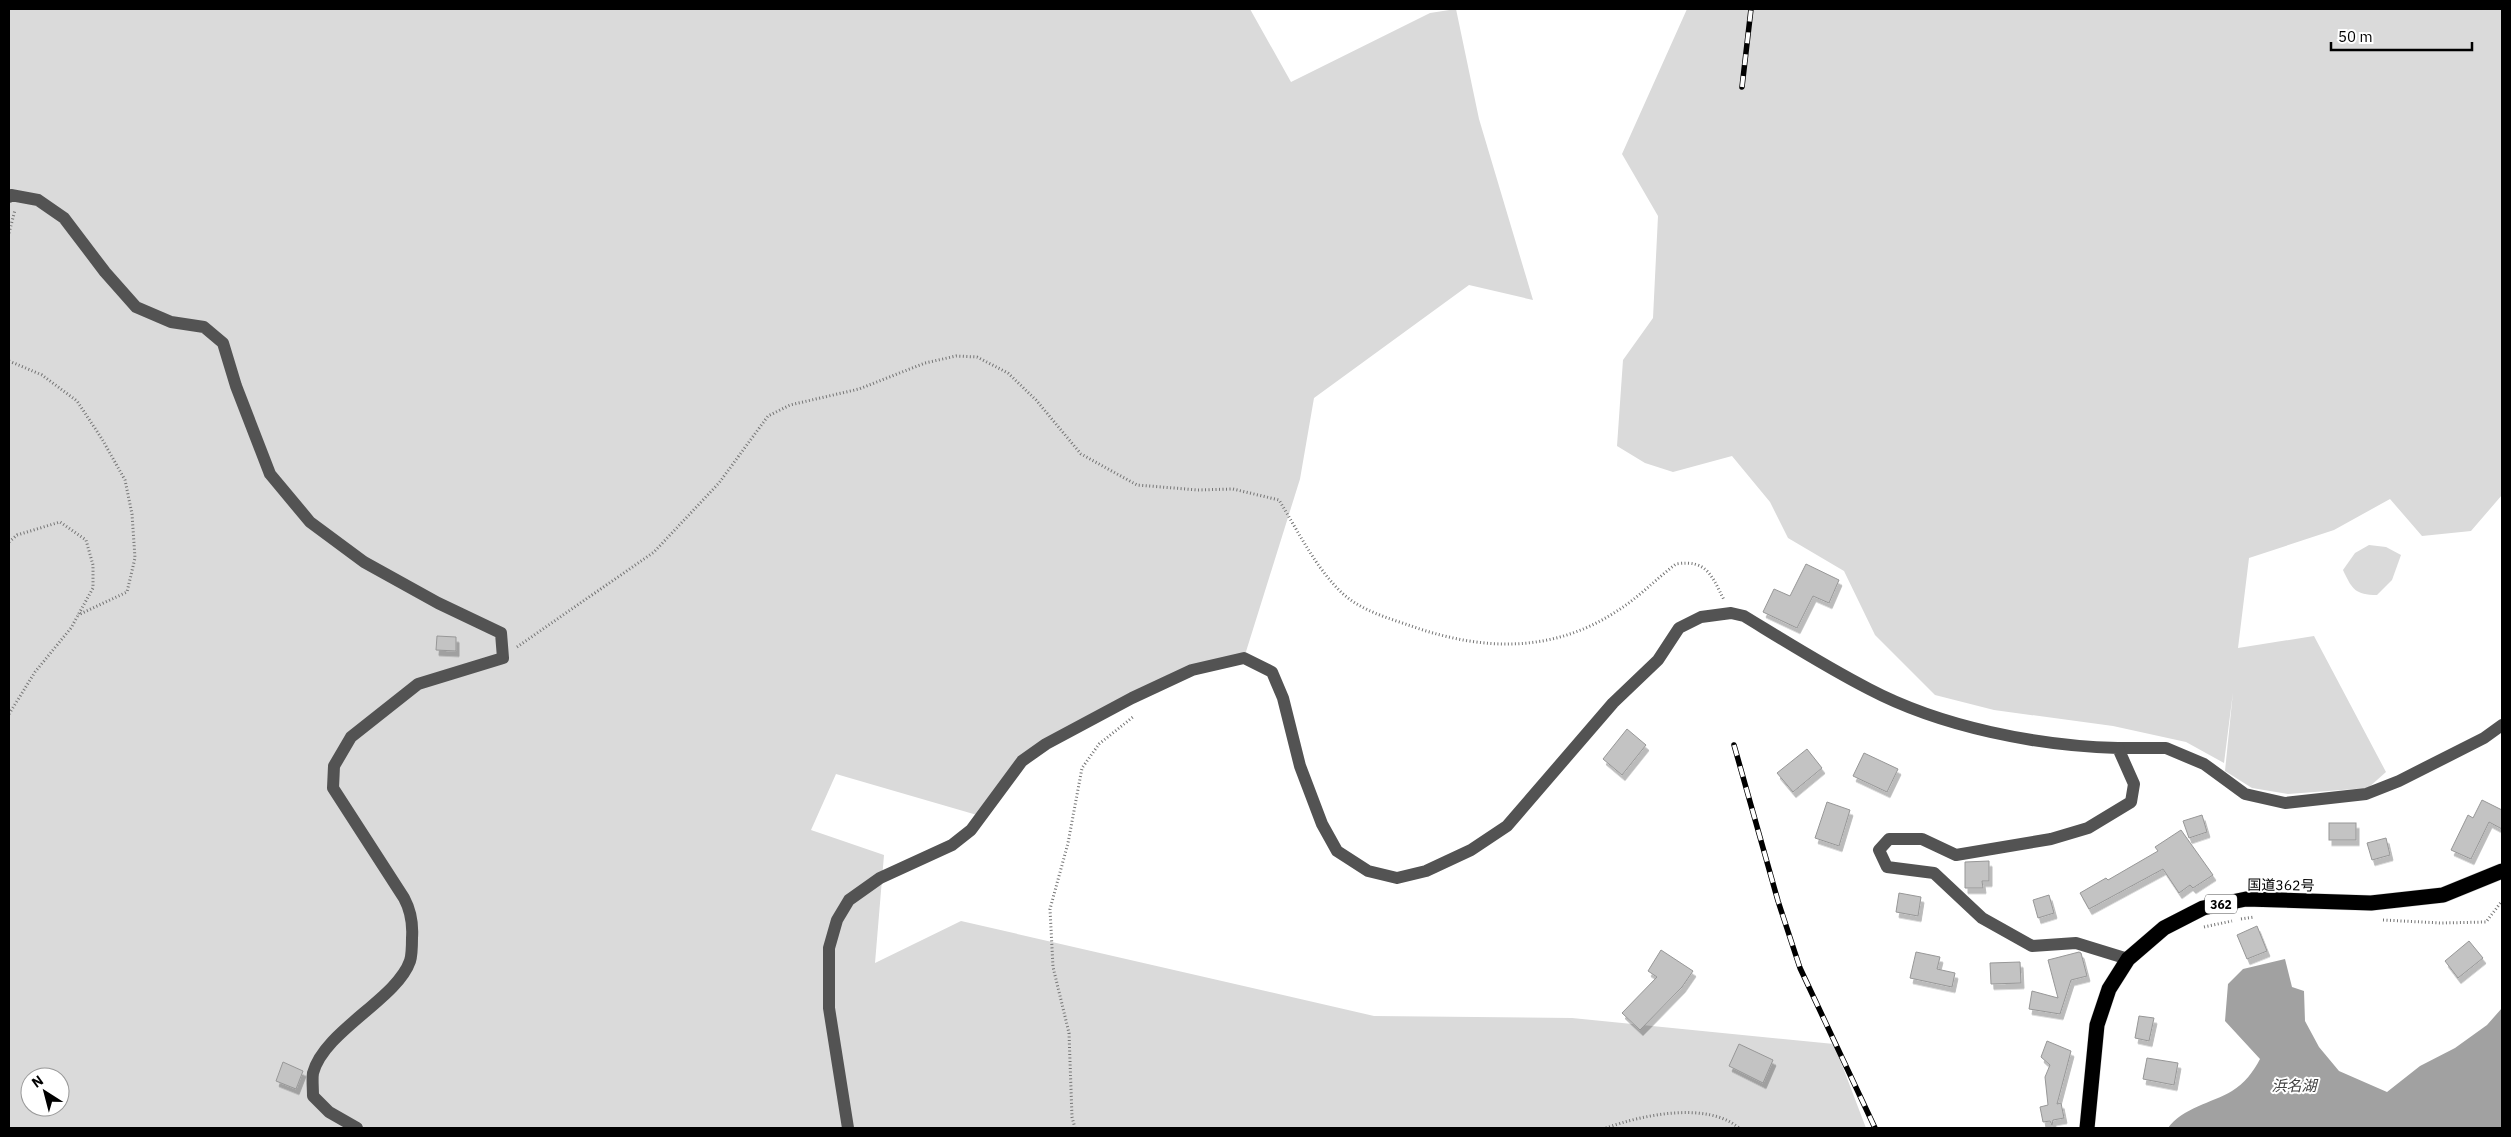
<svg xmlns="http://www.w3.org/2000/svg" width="2511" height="1137" viewBox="0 0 2511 1137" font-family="'IBM Plex Sans','Noto Sans JP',sans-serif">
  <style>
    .green { fill: #dadada; fill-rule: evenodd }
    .water { fill: #a1a1a1 }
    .building { fill: #c3c3c3; stroke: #979797; filter: url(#shadow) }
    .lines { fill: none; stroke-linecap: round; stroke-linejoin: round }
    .highway-casing { stroke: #dbdbdb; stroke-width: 16 }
    .path { stroke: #757575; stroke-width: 3; stroke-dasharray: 1 2.5; stroke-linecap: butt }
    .minor { stroke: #535353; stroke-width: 12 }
    .highway { stroke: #000; stroke-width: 15 }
    .rail-casing { stroke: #000; stroke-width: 5.5 }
    .rail { stroke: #fff; stroke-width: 4; stroke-dasharray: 11; stroke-linecap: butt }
    .labels { text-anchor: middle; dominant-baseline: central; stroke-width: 4; stroke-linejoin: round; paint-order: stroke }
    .shield { fill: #fff; stroke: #4c4c4c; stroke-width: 1 }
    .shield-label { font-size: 12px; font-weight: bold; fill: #000 }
    .street-label { font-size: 14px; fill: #000; stroke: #fff }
    .water-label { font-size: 15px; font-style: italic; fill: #424242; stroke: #fff }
  </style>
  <defs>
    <filter id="shadow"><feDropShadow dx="3" dy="5.5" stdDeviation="0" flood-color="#0004"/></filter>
  </defs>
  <rect width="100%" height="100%" fill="#fff"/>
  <g class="green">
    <path d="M9,9h1241l41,73 139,-69 26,-4 23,110 54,181 -64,-15 -155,113 -14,81 -56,179 -76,18 -146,85 -45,54 -141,-41 -25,56 73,25 -9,108 86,-42 413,95 198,2 262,26 32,84h-1857zM30,1077h30v30h-30z"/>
    <polygon points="1687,9 2502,9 2502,495 2471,531 2422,536 2390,499 2334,530 2249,558 2238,648 2314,636 2386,772 2368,788 2288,794 2252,788 2225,771 2233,692 2224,763 2186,742 2113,726 1994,710 1935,695 1875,635 1844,571 1788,538 1770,502 1732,456 1673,472 1645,463 1617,446 1623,360 1653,318 1658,216 1622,154"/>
    <path d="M2369,545l17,2 15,8 -9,25 -15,15c-22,0 -25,-6 -34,-25l12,-17z"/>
  </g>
  <path class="water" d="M2285,959l7,28 12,4 1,30 14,26 20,24 48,21 33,-26 35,-18 32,-23 15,-17v120h-334c14,-20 44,-25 64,-37 12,-7 22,-20 28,-32l-35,-38 3,-37 15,-15z"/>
  <g class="building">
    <polygon points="1806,564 1839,580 1829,603 1813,596 1797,628 1763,612 1774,589 1790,596"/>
    <polygon points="437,636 456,637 456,651 436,650"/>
    <polygon points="1627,729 1646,745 1622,775 1603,759"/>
    <polygon points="1807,749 1822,768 1793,792 1777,773"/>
    <polygon points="1864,753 1898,769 1887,792 1853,776"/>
    <polygon points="2482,800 2502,810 2502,829 2489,822 2471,859 2451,850 2468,815 2473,818"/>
    <polygon points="1827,802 1850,810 1839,846 1815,838"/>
    <polygon points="2202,815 2207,832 2189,838 2183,821"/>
    <rect x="2329" y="823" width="27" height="17"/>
    <polygon points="2181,830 2213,875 2193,888 2190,885 2179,893 2163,869 2089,909 2080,893 2106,878 2108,880 2158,851 2155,847"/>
    <polygon points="2386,838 2390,855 2372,860 2367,843"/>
    <polygon points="1989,861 1989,881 1982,881 1983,888 1965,888 1965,862"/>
    <polygon points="1899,893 1921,897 1918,916 1896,912"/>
    <polygon points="2049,895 2054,913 2038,918 2033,900"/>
    <polygon points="2257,926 2267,951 2247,959 2237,935"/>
    <polygon points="2469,941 2483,958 2458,978 2445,961"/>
    <polygon points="1661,950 1693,971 1682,987 1640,1030 1622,1013 1657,977 1648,971"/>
    <polygon points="1916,952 1940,957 1937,969 1955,973 1952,987 1910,978"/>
    <polygon points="2079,952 2081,953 2087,976 2071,980 2060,1014 2029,1009 2032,991 2058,998 2048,960"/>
    <polygon points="2020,962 2021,983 1991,984 1990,963"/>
    <polygon points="2139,1016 2154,1018 2149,1041 2135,1038"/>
    <polygon points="2047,1041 2071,1051 2057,1104 2061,1103 2064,1118 2053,1120 2052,1125 2050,1121 2043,1122 2040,1107 2048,1105 2045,1077 2050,1065 2041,1057"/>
    <polygon points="1739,1044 1773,1060 1763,1083 1729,1066"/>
    <polygon points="2147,1058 2178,1063 2174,1085 2143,1079"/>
    <polygon points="283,1062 303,1071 296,1089 276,1081"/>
  </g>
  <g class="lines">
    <g class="highway-casing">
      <polyline id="highway" points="2087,1128 2097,1025 2109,989 2128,959 2164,928 2203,908 2246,899 2371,903 2443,895 2502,871"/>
    </g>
    <g class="path">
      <polyline points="9,233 15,210"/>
      <polyline points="9,361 42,375 77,401 102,439 125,480 132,514 135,558 127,592 78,615"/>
      <polyline points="9,542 17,535 60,522 86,540 93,565 93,588 71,628 35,672 9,714"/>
      <path d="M517,647l137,-95 65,-69 49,-67 22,-11 69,-16 66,-26 31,-7 21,1 31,16 28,27 45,54 56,31 61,5 35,-1 46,11c19,31 35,65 61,91 20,20 49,27 74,36 70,24 139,26 203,-16 21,-13 39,-32 59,-47 31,-5 36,12 48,36"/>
      <polyline points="2241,919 2254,917"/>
      <polyline points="2383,920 2441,923 2486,922 2502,901"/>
      <polyline points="2204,927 2232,921"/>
      <polyline points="1075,1128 1072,1117 1069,1033 1053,967 1050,909 1068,843 1082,768 1099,744 1133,717"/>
      <path d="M1606,1128c36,-13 101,-27 133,0"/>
    </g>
    <g class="minor">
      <path d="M9,197l2,-2 27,5 26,18 41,54 31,35 35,15 33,5 19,16 13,43 34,88 40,48 54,40 74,41 63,30 2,25 -85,26 -67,53 -17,29 -1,22 71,110c7,13 9,26 8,40 0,7 0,17 -2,23 -13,38 -86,70 -97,112 -1,6 0,15 0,23l16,16 28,16"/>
      <polyline points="2118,748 2166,748 2204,764 2245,794 2285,803 2366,794 2399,781 2484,738 2502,725"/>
      <path d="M848,1128l-19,-120v-60l8,-28 12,-20 31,-22 72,-33 19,-15 51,-69 24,-17 86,-46 60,-28 52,-12 28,14 11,26 17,68 22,58 15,27 31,20 29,7 29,-7 45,-21 36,-24 106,-123 45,-43 21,-32 22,-11 30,-4 13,3c41,25 82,51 125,73 72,38 169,57 249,59l16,36 -3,18 -43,26 -37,11 -95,16 -34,-16h-33l-10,11 8,17 47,6 48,45 50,28 44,-3 52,16"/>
    </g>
    <use href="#highway" class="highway"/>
    <g class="rail-casing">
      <g id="rail">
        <polyline points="1742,87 1751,9"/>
        <polyline points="1734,745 1778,901 1800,968 1875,1128"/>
      </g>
    </g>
    <use href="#rail" class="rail"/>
  </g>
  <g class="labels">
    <rect class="shield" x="2205" y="894.5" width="32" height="19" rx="4"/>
    <g class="shield-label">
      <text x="2221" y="904">362</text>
    </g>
    <g class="street-label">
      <text transform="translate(2281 885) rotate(1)">国道362号</text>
    </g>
    <g class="water-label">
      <text x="2294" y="1085">浜名湖</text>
    </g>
  </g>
  <rect width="2511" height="1137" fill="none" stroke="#000000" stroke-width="20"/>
  <g transform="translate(45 1092) rotate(324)"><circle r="24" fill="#ffffff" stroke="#999999"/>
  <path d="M0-4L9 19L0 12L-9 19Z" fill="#000000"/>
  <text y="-8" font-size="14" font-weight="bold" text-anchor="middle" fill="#000000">N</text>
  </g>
  <path d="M2331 42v8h141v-8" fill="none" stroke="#000000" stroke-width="2.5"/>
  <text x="2338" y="42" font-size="15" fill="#000000" stroke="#ffffff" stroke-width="4" paint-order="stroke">50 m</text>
</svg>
